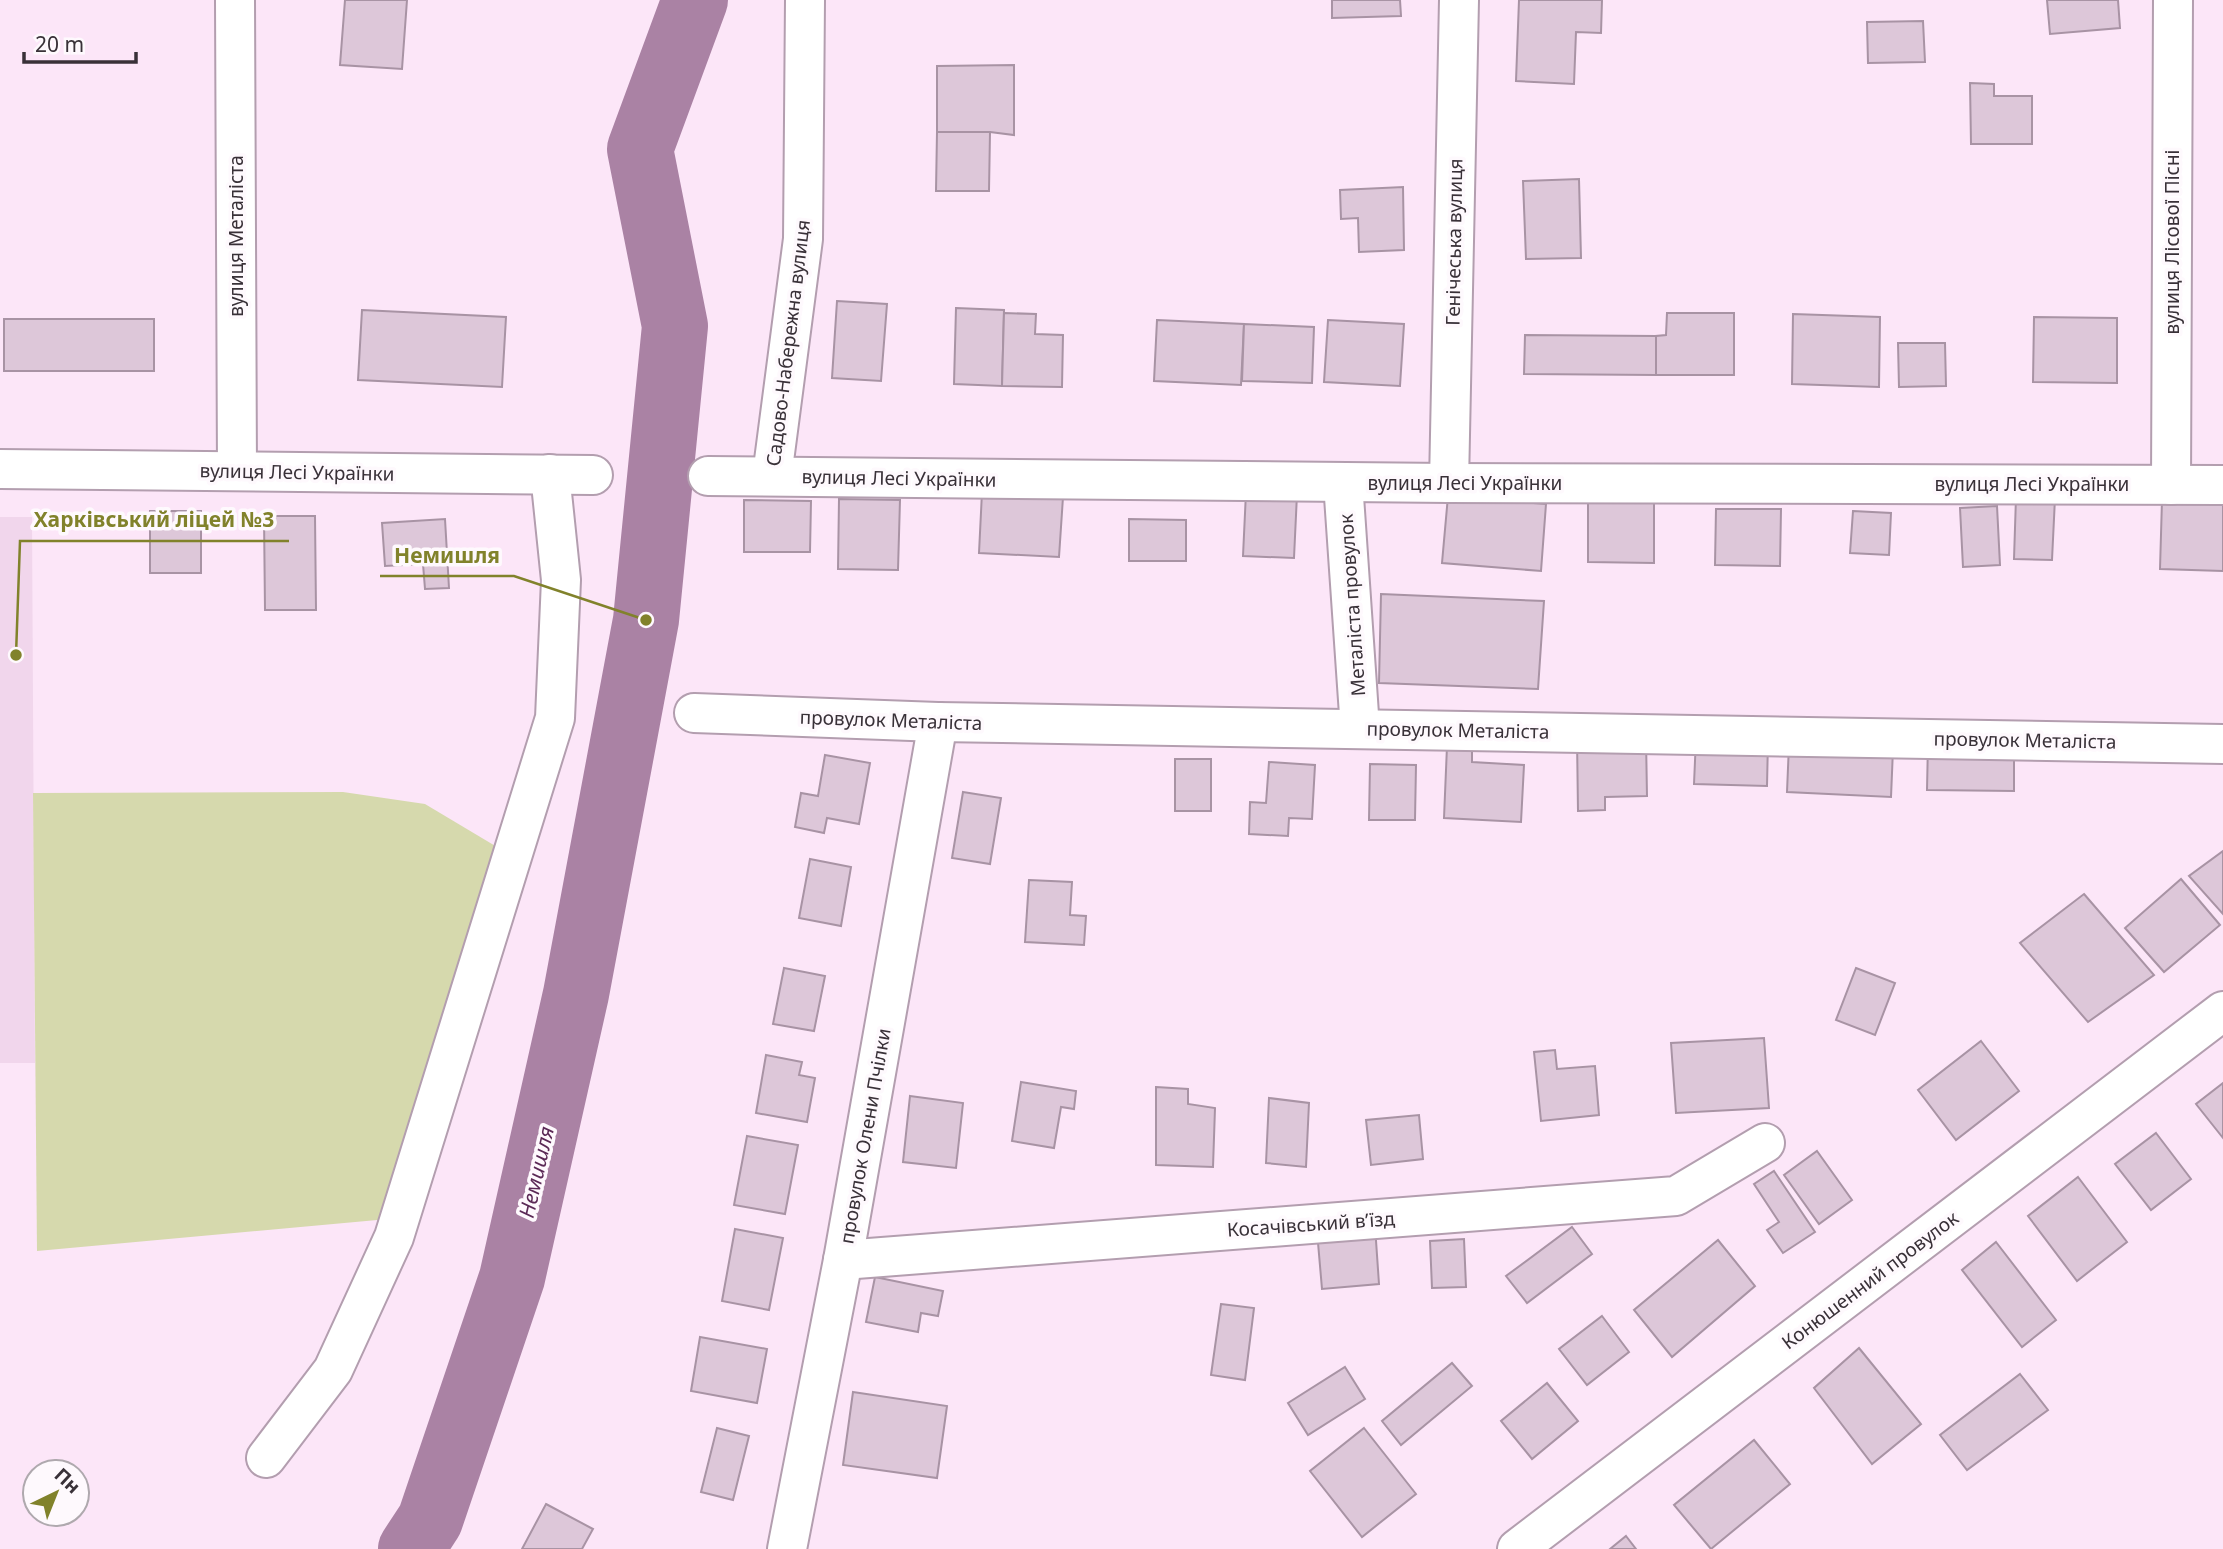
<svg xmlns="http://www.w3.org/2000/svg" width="2223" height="1549" viewBox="0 0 2223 1549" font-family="'Noto Sans',sans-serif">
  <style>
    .built { fill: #f1d6ec }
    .green { fill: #d6d9ad }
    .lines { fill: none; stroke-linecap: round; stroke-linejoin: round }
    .river { stroke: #aa82a4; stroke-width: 66 }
    .building { fill: #ddc7d9; stroke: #a893a4; stroke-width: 2 }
    .minor-casing { stroke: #b39eaf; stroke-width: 42 }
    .minor { stroke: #fff; stroke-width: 38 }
    .labels { text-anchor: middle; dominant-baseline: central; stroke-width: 7; stroke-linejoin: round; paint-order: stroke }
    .street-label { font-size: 19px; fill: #393138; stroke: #fef9fd }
    .water-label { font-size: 21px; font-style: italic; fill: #5b2956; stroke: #fef9fd }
    .leader { fill: none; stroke: #81822b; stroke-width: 2.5 }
    .callout-dot { fill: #81822b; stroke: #fef9fd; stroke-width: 2.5 }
    .callout-label { font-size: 21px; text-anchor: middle; font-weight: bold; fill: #81822b; stroke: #fef9fd; stroke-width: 7; stroke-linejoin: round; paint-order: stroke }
  </style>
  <rect width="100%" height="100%" fill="#fce6f8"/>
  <polygon class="built" points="0,517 32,517 35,1063 0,1063"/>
  <polygon class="green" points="343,792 425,804 512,856 399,1218 37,1251 33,793"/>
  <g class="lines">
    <polyline class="river" points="411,1549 430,1520 512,1278 576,994 646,620 675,326 640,149 695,0"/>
  </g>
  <g class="building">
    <polygon points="345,0 407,0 402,69 340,65"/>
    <polygon points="1332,0 1400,0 1401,16 1332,18"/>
    <polygon points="1519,0 1602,0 1601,33 1576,32 1574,84 1516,81"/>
    <polygon points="2047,0 2118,0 2120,28 2050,34"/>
    <polygon points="1923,21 1925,62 1868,63 1867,22"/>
    <polygon points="1014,65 1014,135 990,132 937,132 937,66"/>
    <polygon points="1970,83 1994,84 1994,96 2032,96 2032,144 1971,144"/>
    <polygon points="937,132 990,132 989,191 936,191"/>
    <polygon points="1579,179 1581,258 1526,259 1523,181"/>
    <polygon points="1403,187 1404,250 1359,252 1358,218 1341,219 1340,190"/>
    <polygon points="837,301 887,304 881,381 832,378"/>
    <polygon points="956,308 1004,310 1002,386 954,384"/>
    <polygon points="362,310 506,317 502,387 358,380"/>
    <polygon points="1004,313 1036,314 1035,334 1063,335 1062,387 1002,386"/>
    <polygon points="1667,313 1734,313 1734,375 1656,375 1656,336 1666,335"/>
    <polygon points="1793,314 1880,317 1879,387 1792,384"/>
    <polygon points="2034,317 2117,318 2117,383 2033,382"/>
    <rect x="4" y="319" width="150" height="52"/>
    <polygon points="1157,320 1244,324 1241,385 1154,381"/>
    <polygon points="1328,320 1404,324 1400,386 1324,382"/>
    <polygon points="1244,324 1314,327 1312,383 1242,381"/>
    <polygon points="1525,335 1656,336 1656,375 1524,374"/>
    <polygon points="1898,343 1945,343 1946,386 1899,387"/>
    <polygon points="982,492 1063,497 1059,557 979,553"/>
    <polygon points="1246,492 1297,494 1294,558 1243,556"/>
    <polygon points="1588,495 1654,496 1654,563 1588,562"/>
    <polygon points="1448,496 1546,504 1541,571 1442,563"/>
    <polygon points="2016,497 2055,498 2052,560 2014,559"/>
    <polygon points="839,499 900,500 898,570 838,569"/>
    <polygon points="744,500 811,501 810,552 744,552"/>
    <polygon points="2162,500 2223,502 2223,571 2160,569"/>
    <polygon points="1997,506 2000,565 1963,567 1960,508"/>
    <polygon points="1716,509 1781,509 1780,566 1715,565"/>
    <rect x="150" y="511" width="51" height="62"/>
    <polygon points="1853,511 1891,513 1889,555 1850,553"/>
    <polygon points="264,516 315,516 316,610 265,610"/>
    <polygon points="445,519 449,588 425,589 423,564 385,566 382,523"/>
    <polygon points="1129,519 1186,520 1186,561 1129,561"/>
    <polygon points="1381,594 1544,601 1538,689 1379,683"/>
    <polygon points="1577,738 1646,738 1647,796 1605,797 1605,810 1578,811"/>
    <polygon points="1696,738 1768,740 1767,786 1694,784"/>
    <polygon points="1928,742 2014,743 2014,791 1927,790"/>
    <polygon points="1789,744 1893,749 1891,797 1787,792"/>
    <polygon points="1447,746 1472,747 1472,762 1524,765 1521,822 1444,818"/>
    <polygon points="825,755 870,763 859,824 827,818 824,833 795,827 801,793 818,796"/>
    <rect x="1175" y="759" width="36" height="52"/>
    <polygon points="1269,762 1315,765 1312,819 1289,818 1288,836 1249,834 1250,802 1266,803"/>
    <polygon points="1370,764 1416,765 1415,820 1369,820"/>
    <polygon points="963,792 1001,798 990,864 952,858"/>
    <polygon points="2223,851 2223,914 2189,876"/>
    <polygon points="810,859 851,867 841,926 799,918"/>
    <polygon points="2181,879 2220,925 2164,972 2125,928"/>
    <polygon points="1029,880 1072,882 1070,915 1086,916 1084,945 1025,942"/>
    <polygon points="2084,894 2154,975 2088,1022 2020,943"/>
    <polygon points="784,968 825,976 814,1031 773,1024"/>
    <polygon points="1856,968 1895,983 1875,1035 1836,1020"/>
    <polygon points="1764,1038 1769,1108 1676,1113 1671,1043"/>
    <polygon points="1981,1041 2019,1091 1956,1140 1918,1090"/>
    <polygon points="1555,1050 1557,1069 1595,1066 1599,1115 1541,1121 1534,1052"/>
    <polygon points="766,1055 802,1062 799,1075 815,1078 807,1122 756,1113"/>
    <polygon points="1021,1082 1076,1091 1074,1109 1061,1107 1054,1148 1012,1141"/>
    <polygon points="2223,1083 2223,1138 2196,1104"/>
    <polygon points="1156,1087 1188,1089 1188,1104 1215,1108 1213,1167 1156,1165"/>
    <polygon points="910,1096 963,1103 956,1168 903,1162"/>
    <polygon points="1269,1098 1309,1103 1306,1167 1266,1163"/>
    <polygon points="1419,1115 1423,1159 1371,1165 1366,1120"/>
    <polygon points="2156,1133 2191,1179 2151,1210 2115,1164"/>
    <polygon points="747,1136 798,1145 785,1214 734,1205"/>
    <polygon points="1817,1151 1852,1200 1819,1224 1784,1175"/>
    <polygon points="1774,1171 1815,1232 1783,1253 1767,1230 1779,1222 1754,1184"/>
    <polygon points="2078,1177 2127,1242 2077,1281 2028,1216"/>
    <polygon points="1375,1226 1379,1284 1322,1289 1317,1231"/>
    <polygon points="1572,1227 1592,1254 1527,1303 1506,1276"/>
    <polygon points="735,1229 783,1238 769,1310 722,1301"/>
    <polygon points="1464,1239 1466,1287 1432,1288 1430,1241"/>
    <polygon points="1718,1240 1755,1286 1672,1357 1634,1310"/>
    <polygon points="1996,1242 2056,1320 2022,1347 1962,1270"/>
    <polygon points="875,1277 943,1291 938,1316 921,1313 918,1332 866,1322"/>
    <polygon points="1221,1304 1254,1308 1245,1380 1211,1375"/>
    <polygon points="1602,1316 1629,1352 1587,1385 1559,1349"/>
    <polygon points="700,1337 767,1349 757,1403 691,1391"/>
    <polygon points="1859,1348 1921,1424 1872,1464 1814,1388"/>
    <polygon points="1452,1363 1472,1386 1401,1445 1382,1421"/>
    <polygon points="1345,1367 1365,1399 1308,1435 1288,1403"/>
    <polygon points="2020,1374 2048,1410 1967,1470 1940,1435"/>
    <polygon points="1547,1383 1578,1421 1532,1459 1501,1421"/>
    <polygon points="853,1392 947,1406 937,1478 843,1465"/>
    <polygon points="717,1428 749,1436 733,1500 701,1492"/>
    <polygon points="1364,1428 1416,1494 1362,1537 1310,1471"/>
    <polygon points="1754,1440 1790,1484 1711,1549 1674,1505"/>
    <polygon points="546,1504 593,1529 582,1549 522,1549"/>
    <polygon points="1626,1536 1636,1549 1610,1549"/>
  </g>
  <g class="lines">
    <g class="minor-casing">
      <g id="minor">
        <polyline points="235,0 237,471"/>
        <polyline points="0,469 593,475"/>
        <polyline points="708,476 1449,483 2223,485"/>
        <polyline points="772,476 803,239 805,0"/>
        <polyline points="1343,482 1360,729"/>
        <polyline points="1449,483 1459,0"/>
        <polyline points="2171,485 2173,0"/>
        <polyline points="694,713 938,722 2223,744"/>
        <polyline points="843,1260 1676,1196 1765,1143"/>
        <polyline points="266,1458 333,1370 394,1237 555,718 561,580 550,474"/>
        <polyline points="787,1549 843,1260 938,722"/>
        <polyline points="1517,1549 2223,1011"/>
      </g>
    </g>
    <use href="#minor" class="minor"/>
  </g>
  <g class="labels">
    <g class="street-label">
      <text transform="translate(236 236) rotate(-90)">вулиця Металіста</text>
      <text transform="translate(1454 242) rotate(-89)">Генічеська вулиця</text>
      <text transform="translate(2172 242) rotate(-90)">вулиця Лісової Пісні</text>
      <text transform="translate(788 343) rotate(-83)">Садово-Набережна вулиця</text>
      <text transform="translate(297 472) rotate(1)">вулиця Лесі Українки</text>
      <text transform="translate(899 478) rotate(1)">вулиця Лесі Українки</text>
      <text x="1465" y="483">вулиця Лесі Українки</text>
      <text x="2032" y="484">вулиця Лесі Українки</text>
      <text transform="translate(1352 605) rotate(-94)">Металіста провулок</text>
      <text transform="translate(891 720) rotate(2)">провулок Металіста</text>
      <text transform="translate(1458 730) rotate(1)">провулок Металіста</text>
      <text transform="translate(2025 740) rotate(1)">провулок Металіста</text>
      <text transform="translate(865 1136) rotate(-80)">провулок Олени Пчілки</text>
      <text transform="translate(1311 1224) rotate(-4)">Косачівський в’їзд</text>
      <text transform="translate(1870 1280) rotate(-37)">Конюшенний провулок</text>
    </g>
    <g class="water-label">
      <text transform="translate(536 1172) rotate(-77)">Немишля</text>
    </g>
  </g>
  <path class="leader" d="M16 655L20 541H289M646 620L514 576H380"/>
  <g class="callout-dot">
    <circle cx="16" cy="655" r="7"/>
    <circle cx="646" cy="620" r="7"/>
  </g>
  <g class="callout-label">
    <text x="154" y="527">Харківський ліцей №3</text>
    <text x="447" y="563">Немишля</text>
  </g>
  <g transform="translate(56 1493) rotate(43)"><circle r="33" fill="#fef9fd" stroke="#afa9ae" stroke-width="2"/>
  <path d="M0-5L12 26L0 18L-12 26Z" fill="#81822b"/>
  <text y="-10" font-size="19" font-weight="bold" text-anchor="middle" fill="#393138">Пн</text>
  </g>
  <path d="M24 52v10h112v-10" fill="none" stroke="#393138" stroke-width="3.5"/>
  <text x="35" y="52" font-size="21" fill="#393138" stroke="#fef9fd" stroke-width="5" paint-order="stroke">20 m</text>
</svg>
